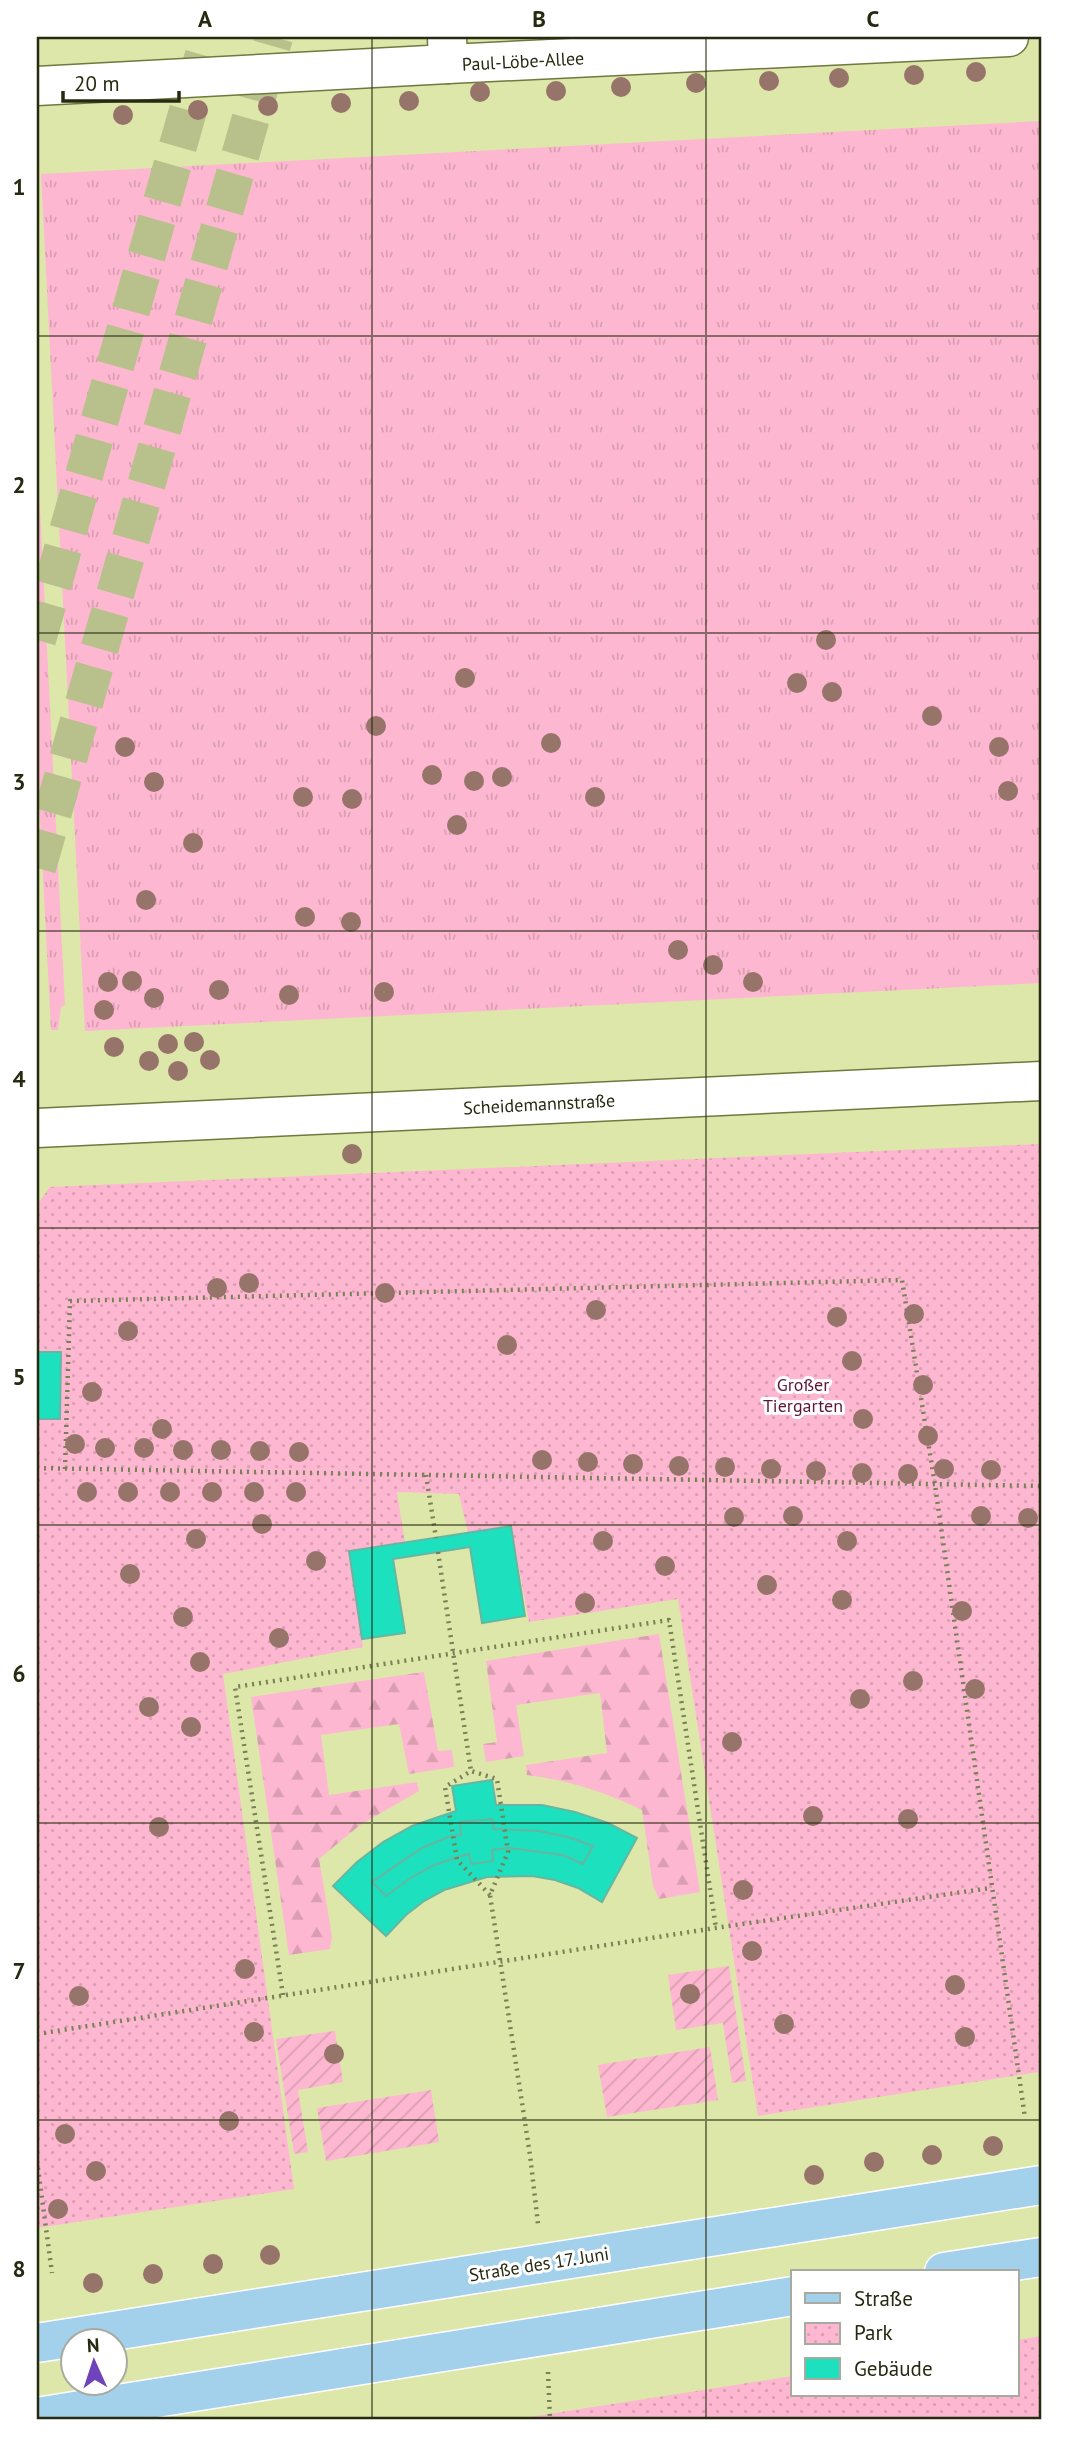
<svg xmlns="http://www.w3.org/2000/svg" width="1078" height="2456" viewBox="0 0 1078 2456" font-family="'PT Sans',sans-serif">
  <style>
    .grass { fill: url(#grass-tufts) }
    .forest { fill: url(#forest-firs) }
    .park { fill: url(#park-dots) }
    .garden { fill: url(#garden-furrows) }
    .building { fill: #1ce0be; stroke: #68b5a1; stroke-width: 2 }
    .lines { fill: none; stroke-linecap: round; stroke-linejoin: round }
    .highway-tunnel { stroke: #b8c18b; stroke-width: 38; stroke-dasharray: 38 19; stroke-linecap: butt }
    .street-casing { stroke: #70783e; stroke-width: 41 }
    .secondary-casing { stroke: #70783e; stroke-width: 41 }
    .primary-casing { stroke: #fff; stroke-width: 41 }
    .path { stroke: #797f56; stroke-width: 4.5; stroke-dasharray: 2 5; stroke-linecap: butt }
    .street { stroke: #fff; stroke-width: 38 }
    .secondary { stroke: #fff; stroke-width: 38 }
    .primary { stroke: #a3d0eb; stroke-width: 38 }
    .tree { fill: #97746a }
    .grid { fill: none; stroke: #262a11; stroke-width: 2; stroke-opacity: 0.55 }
    .labels { text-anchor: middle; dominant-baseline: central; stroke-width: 6; stroke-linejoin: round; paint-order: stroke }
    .street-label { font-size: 18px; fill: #262a11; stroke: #fff }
    .park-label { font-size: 18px; fill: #5d1637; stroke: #fff }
    .neatline { fill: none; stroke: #262a11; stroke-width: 2.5 }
    .grid-label { font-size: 23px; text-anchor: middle; font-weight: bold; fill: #262a11 }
  </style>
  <defs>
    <pattern id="grass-tufts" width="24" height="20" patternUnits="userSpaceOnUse" patternTransform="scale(1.75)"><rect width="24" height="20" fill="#feb7d0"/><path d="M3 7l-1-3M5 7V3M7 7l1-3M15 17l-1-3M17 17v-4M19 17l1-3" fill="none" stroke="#da9eb2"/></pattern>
    <pattern id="forest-firs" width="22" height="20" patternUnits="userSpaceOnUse" patternTransform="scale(1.75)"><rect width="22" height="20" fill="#feb7d0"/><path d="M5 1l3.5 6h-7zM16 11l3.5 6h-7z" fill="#da9eb2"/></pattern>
    <pattern id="park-dots" width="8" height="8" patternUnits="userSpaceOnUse" patternTransform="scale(1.75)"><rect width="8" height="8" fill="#feb7d0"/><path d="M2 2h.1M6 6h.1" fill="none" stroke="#da9eb2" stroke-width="1.8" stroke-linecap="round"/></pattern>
    <pattern id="garden-furrows" width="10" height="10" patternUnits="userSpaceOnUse" patternTransform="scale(1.75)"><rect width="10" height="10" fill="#feb7d0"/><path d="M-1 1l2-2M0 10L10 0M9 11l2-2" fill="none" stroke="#da9eb2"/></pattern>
  </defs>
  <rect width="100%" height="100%" fill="#dde7a9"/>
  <g class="grass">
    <polygon points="1041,121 1041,983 85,1031 41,174"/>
    <polygon points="37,449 65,1005 61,1007 58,1030 51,1030 37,763"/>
  </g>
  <g class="forest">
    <path d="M659,1634l41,258 -41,7 -6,-13 -11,-76c-37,-18 -74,-30 -115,-35l-1,-10 81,-12 -7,-60 -84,12 8,51 -38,6 -3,-18 14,-2 -11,-81z"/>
    <polygon points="424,1672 438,1751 452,1750 454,1767 409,1774 399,1724 321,1735 329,1795 417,1782 419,1791 360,1825 319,1859 332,1936 330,1949 289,1955 251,1697"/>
  </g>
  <g class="park">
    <polygon points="1041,1144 1041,2088 1038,2072 758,2116 678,1599 529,1622 511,1526 468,1533 459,1494 397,1492 405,1543 349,1552 363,1647 223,1674 294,2189 37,2228 37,1205 50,1187"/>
    <polygon points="1041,2336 1041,2419 516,2419 793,2376 793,2395 1017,2395 1017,2340"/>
  </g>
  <g class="garden">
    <polygon points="729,1966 746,2081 732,2083 723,2023 676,2030 668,1975"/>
    <polygon points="335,2031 343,2082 298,2090 308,2152 294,2154 276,2039"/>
    <polygon points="710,2047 718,2100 607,2117 598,2065"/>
    <polygon points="431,2090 439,2142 326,2161 317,2108"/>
  </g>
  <g class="building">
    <polygon points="37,1352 61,1352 60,1419 37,1419"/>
    <polygon points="511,1526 525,1616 482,1623 470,1547 393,1559 405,1633 362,1639 349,1551"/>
    <polygon points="492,1780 496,1805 542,1805 575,1812 608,1823 637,1838 602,1902 578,1888 555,1880 532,1876 487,1877 444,1890 424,1901 406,1915 386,1936 333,1886 357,1862 383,1842 412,1826 456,1811 452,1786"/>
    <polygon points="492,1819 494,1829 539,1831 568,1837 593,1846 583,1864 563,1855 509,1848 492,1850 493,1861 471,1864 469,1854 457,1857 432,1866 409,1879 386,1896 372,1882 422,1848 448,1837 461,1835 460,1822"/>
  </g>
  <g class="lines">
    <g class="highway-tunnel">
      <polyline points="37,640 209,37"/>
      <polyline points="37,868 274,37"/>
    </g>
    <g class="street-casing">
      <polyline id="street" points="448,64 1009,37"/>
    </g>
    <g class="secondary-casing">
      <g id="secondary">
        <polyline points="37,86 448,64 447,37"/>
        <polyline points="37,1128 1041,1081"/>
      </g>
    </g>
    <g class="primary-casing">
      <g id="primary">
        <polyline points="944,2272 1041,2257"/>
        <polyline points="37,2343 1041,2185"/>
        <polyline points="37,2417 793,2296"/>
      </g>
    </g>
    <g class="path">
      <polyline points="37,1468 1041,1486"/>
      <polyline points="65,1469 70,1301 902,1280 935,1485 1025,2118"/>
      <polyline points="426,1475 436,1538"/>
      <polyline points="438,1552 471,1771"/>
      <polyline points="490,1895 457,1860 445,1787 471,1771 497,1779 508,1852 490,1895 530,2155 538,2224"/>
      <polyline points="283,1995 235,1687 669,1620 716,1928"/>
      <polyline points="37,2034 728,1926 991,1888"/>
      <polyline points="37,2161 52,2273"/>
      <polyline points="548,2372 550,2419"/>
    </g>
    <use href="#street" class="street"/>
    <use href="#secondary" class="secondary"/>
    <use href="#primary" class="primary"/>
  </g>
  <g class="tree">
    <circle cx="976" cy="72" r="10"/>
    <circle cx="914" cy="75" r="10"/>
    <circle cx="839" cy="78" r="10"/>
    <circle cx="769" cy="81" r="10"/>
    <circle cx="696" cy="83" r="10"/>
    <circle cx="621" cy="87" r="10"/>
    <circle cx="556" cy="91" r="10"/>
    <circle cx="480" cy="92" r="10"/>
    <circle cx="409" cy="101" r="10"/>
    <circle cx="341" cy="103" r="10"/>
    <circle cx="268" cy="106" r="10"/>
    <circle cx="198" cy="110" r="10"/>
    <circle cx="123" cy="115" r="10"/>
    <circle cx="826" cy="640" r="10"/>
    <circle cx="465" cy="678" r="10"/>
    <circle cx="797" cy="683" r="10"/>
    <circle cx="832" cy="692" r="10"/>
    <circle cx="932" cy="716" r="10"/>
    <circle cx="376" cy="726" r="10"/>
    <circle cx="551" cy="743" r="10"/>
    <circle cx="125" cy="747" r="10"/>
    <circle cx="999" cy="747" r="10"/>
    <circle cx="432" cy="775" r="10"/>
    <circle cx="502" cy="777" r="10"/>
    <circle cx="474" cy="781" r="10"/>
    <circle cx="154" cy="782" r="10"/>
    <circle cx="1008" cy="791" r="10"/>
    <circle cx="303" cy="797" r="10"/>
    <circle cx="595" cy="797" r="10"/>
    <circle cx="352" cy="799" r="10"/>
    <circle cx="457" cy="825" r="10"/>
    <circle cx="193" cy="843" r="10"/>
    <circle cx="146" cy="900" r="10"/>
    <circle cx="305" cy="917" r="10"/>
    <circle cx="351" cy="922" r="10"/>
    <circle cx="678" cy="950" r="10"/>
    <circle cx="713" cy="965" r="10"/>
    <circle cx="132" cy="981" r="10"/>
    <circle cx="108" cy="982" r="10"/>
    <circle cx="753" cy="982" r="10"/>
    <circle cx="219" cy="990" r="10"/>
    <circle cx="384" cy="992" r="10"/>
    <circle cx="289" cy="995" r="10"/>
    <circle cx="154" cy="998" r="10"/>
    <circle cx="104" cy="1010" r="10"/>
    <circle cx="194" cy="1042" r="10"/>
    <circle cx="168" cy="1044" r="10"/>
    <circle cx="114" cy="1047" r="10"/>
    <circle cx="210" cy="1060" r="10"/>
    <circle cx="149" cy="1061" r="10"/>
    <circle cx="178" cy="1071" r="10"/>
    <circle cx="352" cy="1154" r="10"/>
    <circle cx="249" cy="1283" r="10"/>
    <circle cx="217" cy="1288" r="10"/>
    <circle cx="385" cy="1293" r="10"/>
    <circle cx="596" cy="1310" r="10"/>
    <circle cx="914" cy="1314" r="10"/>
    <circle cx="837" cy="1317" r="10"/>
    <circle cx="128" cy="1331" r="10"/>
    <circle cx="507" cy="1345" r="10"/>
    <circle cx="852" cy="1361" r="10"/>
    <circle cx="923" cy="1385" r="10"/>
    <circle cx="92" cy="1392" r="10"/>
    <circle cx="863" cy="1419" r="10"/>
    <circle cx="162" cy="1429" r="10"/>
    <circle cx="928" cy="1436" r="10"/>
    <circle cx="75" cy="1444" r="10"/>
    <circle cx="105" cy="1448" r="10"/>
    <circle cx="144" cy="1448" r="10"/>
    <circle cx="183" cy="1450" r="10"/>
    <circle cx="221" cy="1450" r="10"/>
    <circle cx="260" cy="1451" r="10"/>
    <circle cx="299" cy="1452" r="10"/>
    <circle cx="542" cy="1460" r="10"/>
    <circle cx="588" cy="1462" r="10"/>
    <circle cx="633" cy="1464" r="10"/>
    <circle cx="679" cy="1466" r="10"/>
    <circle cx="725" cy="1467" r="10"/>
    <circle cx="771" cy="1469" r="10"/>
    <circle cx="944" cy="1469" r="10"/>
    <circle cx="991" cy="1470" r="10"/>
    <circle cx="816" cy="1471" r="10"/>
    <circle cx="862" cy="1473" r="10"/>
    <circle cx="908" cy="1474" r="10"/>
    <circle cx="87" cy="1492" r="10"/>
    <circle cx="128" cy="1492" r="10"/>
    <circle cx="170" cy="1492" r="10"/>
    <circle cx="212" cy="1492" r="10"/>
    <circle cx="254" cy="1492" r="10"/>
    <circle cx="296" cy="1492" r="10"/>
    <circle cx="793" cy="1516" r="10"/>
    <circle cx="981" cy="1516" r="10"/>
    <circle cx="734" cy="1517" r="10"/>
    <circle cx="1028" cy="1518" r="10"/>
    <circle cx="262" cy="1524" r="10"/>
    <circle cx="196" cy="1539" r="10"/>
    <circle cx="603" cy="1541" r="10"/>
    <circle cx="847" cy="1541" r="10"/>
    <circle cx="316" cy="1561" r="10"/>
    <circle cx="665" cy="1566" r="10"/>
    <circle cx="130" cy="1574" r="10"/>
    <circle cx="767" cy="1585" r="10"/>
    <circle cx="842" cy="1600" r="10"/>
    <circle cx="585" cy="1603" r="10"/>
    <circle cx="962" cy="1611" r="10"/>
    <circle cx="183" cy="1617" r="10"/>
    <circle cx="279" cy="1638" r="10"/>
    <circle cx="200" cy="1662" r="10"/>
    <circle cx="913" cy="1681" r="10"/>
    <circle cx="975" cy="1689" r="10"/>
    <circle cx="860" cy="1699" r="10"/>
    <circle cx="149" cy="1707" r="10"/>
    <circle cx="191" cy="1727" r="10"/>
    <circle cx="732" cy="1742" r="10"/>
    <circle cx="813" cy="1816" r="10"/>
    <circle cx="908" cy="1819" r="10"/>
    <circle cx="159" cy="1827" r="10"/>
    <circle cx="743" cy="1890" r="10"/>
    <circle cx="752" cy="1951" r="10"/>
    <circle cx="245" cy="1969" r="10"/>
    <circle cx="955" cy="1985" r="10"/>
    <circle cx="690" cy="1994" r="10"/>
    <circle cx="79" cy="1996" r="10"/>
    <circle cx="784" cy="2024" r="10"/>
    <circle cx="254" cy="2032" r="10"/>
    <circle cx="965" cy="2037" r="10"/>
    <circle cx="334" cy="2054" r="10"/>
    <circle cx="229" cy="2121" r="10"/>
    <circle cx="65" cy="2134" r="10"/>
    <circle cx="993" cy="2146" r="10"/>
    <circle cx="932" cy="2155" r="10"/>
    <circle cx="874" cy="2162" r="10"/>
    <circle cx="96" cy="2171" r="10"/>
    <circle cx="814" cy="2175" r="10"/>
    <circle cx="58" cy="2209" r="10"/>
    <circle cx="270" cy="2255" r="10"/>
    <circle cx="213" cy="2264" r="10"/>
    <circle cx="153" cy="2274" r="10"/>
    <circle cx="93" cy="2283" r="10"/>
  </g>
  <path class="grid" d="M372,37v2382M706,37v2382M37,336h1004M37,633h1004M37,931h1004M37,1228h1004M37,1525h1004M37,1823h1004M37,2120h1004"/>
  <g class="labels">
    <g class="street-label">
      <text transform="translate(523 61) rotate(-3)">Paul-Löbe-Allee</text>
      <text transform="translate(539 1104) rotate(-3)">Scheidemannstraße</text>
      <text transform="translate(539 2264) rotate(-9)">Straße des 17. Juni</text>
    </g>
    <g class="park-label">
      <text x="803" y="1384">Großer<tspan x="803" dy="21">Tiergarten</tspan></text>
    </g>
  </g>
  <rect width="1078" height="2456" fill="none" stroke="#ffffff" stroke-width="77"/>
  <rect x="791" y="2270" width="228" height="126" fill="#ffffff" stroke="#a8aaa0" stroke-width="2"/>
  <rect x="805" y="2293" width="35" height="10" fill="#a3d0eb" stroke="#a8aaa0" stroke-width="2"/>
  <text x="854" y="2306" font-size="21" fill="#262a11">Straße</text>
  <rect x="805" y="2323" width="35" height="21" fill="url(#park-dots)" stroke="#a8aaa0" stroke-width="2"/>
  <text x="854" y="2340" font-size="21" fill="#262a11">Park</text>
  <rect x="805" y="2358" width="35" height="21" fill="#1ce0be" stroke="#a8aaa0" stroke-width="2"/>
  <text x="854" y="2376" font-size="21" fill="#262a11">Gebäude</text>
  <g transform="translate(94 2362) rotate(357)"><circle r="33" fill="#ffffff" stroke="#a8aaa0" stroke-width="2"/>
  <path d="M0-5L12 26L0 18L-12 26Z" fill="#6f43bc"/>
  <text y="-10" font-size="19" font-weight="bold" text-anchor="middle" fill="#262a11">N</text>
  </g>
  <path d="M63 91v10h116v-10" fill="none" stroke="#262a11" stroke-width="3.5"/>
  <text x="74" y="91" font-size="21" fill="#262a11" stroke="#ffffff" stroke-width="5" paint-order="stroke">20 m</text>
  <rect x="38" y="38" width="1002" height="2380" class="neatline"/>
  <g class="grid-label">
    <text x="205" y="27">A</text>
    <text x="539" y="27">B</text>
    <text x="873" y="27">C</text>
    <text x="19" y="195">1</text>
    <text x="19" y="493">2</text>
    <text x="19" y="790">3</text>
    <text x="19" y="1087">4</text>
    <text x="19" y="1385">5</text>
    <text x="19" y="1682">6</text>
    <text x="19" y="1979">7</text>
    <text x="19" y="2277">8</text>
  </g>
</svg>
